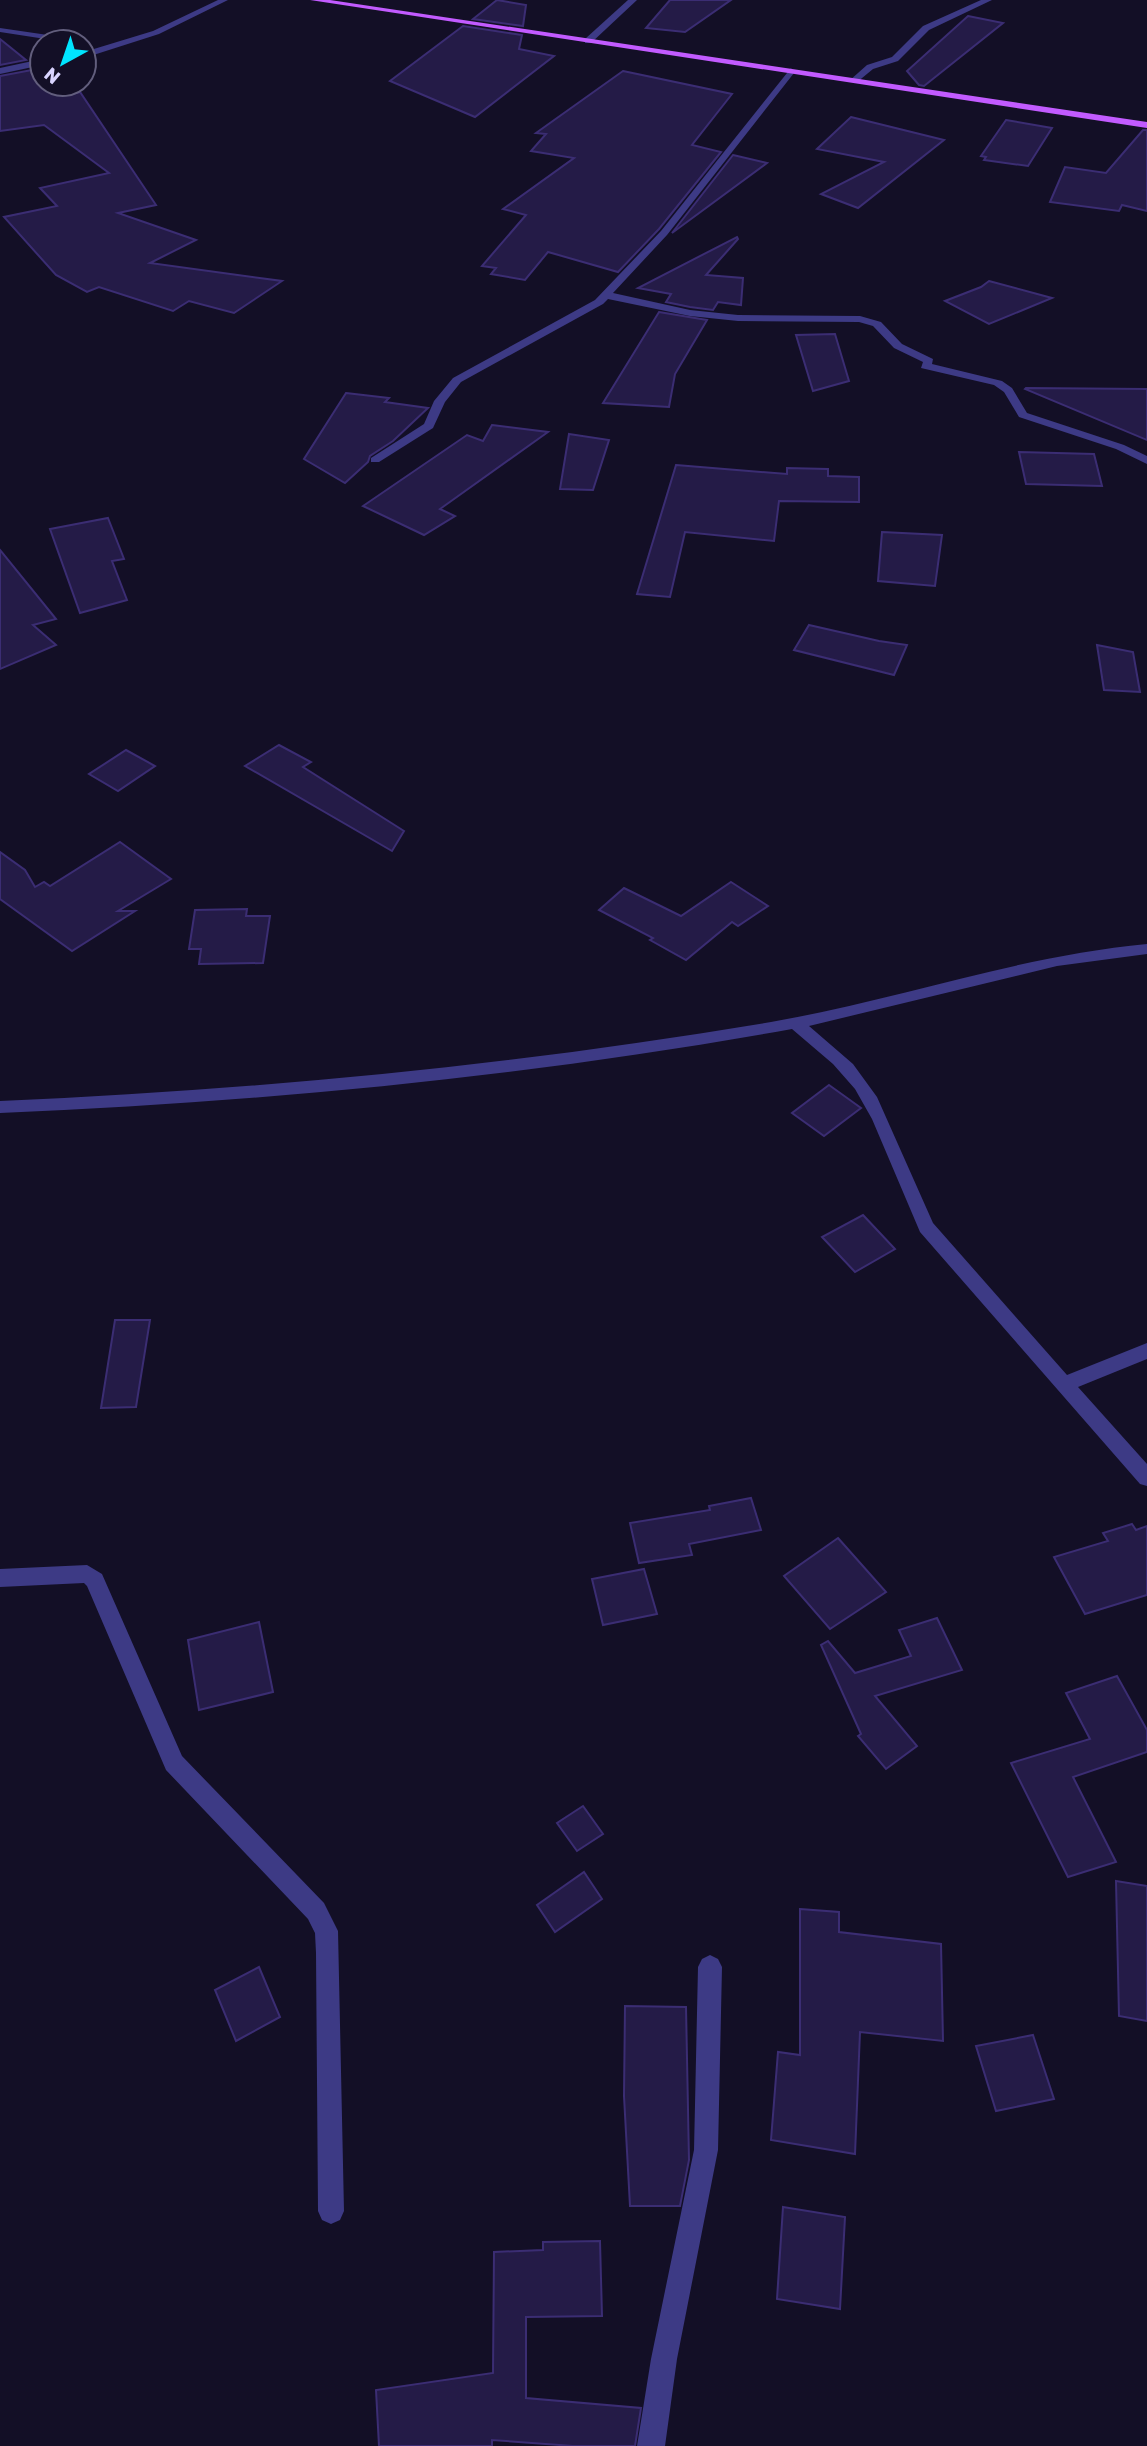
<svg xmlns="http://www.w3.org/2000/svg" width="1147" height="2446" viewBox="0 0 1147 2446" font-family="Rubik,sans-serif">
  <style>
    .building { fill: #241b47; stroke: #3b2d73; stroke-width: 2 }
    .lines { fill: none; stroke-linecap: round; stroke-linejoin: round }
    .minor { fill: #3d3a85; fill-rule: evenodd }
    .major { fill: #c25bff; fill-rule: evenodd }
  </style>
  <rect width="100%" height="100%" fill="#130f26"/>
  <g class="building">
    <polygon points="497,0 526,5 523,26 473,19"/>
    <polygon points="670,0 731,0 685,32 646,28"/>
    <polygon points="968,16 1003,23 924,86 919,85 907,71"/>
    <polygon points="463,26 522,35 519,49 554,56 475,117 390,81"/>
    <polygon points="0,39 26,60 0,65"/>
    <polygon points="37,69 42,73 42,84 56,84 69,95 80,92 156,205 118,213 196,240 150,263 282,281 234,313 189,301 173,311 99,287 87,292 56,275 4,217 57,206 40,188 109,173 44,125 0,131 0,76"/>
    <polygon points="623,71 732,94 692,145 721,152 659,229 618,272 548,252 525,280 491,274 496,268 482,266 526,215 503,209 574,158 531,151 546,134 536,133"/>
    <polygon points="851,117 944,140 858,208 821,194 884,162 817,149"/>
    <polygon points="1006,120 1052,128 1028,166 984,160 986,157 981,156"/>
    <polygon points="1143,130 1147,130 1147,211 1122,205 1119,211 1050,202 1065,167 1106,173"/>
    <polygon points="733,155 767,163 672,233"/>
    <polygon points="737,237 738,239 706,275 743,278 741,305 718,302 713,310 690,307 666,302 671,294 638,288"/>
    <polygon points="989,281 1052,298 989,324 945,301 981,287"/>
    <polygon points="659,312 707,320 675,374 669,407 603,403"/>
    <polygon points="835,334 849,381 813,391 796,335"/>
    <polygon points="1026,388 1147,389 1147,440 1025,389"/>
    <polygon points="346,393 389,398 385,402 428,408 393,441 370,456 368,462 345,483 304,459"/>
    <polygon points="492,425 548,432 440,509 455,516 424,535 363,506 467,435 483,441"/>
    <polygon points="569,434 609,440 593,490 560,489"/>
    <polygon points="1019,452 1094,454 1102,486 1026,484"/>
    <polygon points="676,465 787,474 787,468 828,469 828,476 859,477 859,502 779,501 774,541 685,532 670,597 637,594"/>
    <polygon points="108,518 124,559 112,561 127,600 80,613 50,529"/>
    <polygon points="882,532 942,535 935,586 878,581"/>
    <polygon points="0,550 56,619 33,625 56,645 0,669"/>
    <polygon points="809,625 879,641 907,645 894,675 794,650"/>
    <polygon points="1097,645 1133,652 1140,692 1104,690"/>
    <polygon points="279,745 311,762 303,767 404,831 392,851 245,766"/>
    <polygon points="126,750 155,766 118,791 89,774"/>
    <polygon points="120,842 171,879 118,911 135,911 72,951 0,899 0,852 25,870 35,887 44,882 50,886"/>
    <polygon points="731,882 768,906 738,926 732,922 686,960 650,940 653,938 599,910 624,888 681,916"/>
    <polygon points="247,909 246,916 270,916 263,963 199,964 201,949 189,949 195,910"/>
    <polygon points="829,1085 861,1108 824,1136 792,1113"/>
    <polygon points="863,1215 895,1249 855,1272 822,1237"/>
    <polygon points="115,1320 150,1320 136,1407 101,1408"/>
    <polygon points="751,1498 761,1530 689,1544 692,1555 639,1563 630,1523 710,1510 709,1506"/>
    <polygon points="1132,1524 1136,1530 1147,1526 1147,1595 1085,1614 1054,1557 1108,1541 1103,1533"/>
    <polygon points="838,1538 886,1592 830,1629 784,1576"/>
    <polygon points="644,1569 657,1614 603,1625 592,1579"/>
    <polygon points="937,1618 962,1670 875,1696 917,1746 886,1769 858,1736 861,1734 821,1645 828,1641 855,1673 911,1656 899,1630"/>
    <polygon points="259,1622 273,1692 199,1710 188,1640"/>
    <polygon points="1117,1676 1147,1730 1147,1752 1073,1777 1116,1862 1068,1877 1011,1763 1090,1739 1066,1693"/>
    <polygon points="583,1806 603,1834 577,1851 557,1823"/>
    <polygon points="584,1872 602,1899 555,1932 537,1905"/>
    <polygon points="1116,1881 1147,1886 1147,2021 1119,2016"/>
    <polygon points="800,1909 839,1912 839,1932 941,1944 943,2041 860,2032 855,2154 771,2140 778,2052 800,2055"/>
    <polygon points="259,1967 280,2017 236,2041 215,1990"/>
    <polygon points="625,2006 686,2007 689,2160 680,2206 630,2206 624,2096"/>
    <polygon points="1033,2035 1054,2099 996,2111 976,2046"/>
    <polygon points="783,2207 845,2217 840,2309 777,2299"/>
    <polygon points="600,2241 602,2316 526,2317 526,2398 641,2408 635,2446 573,2446 492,2440 492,2446 379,2446 376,2390 493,2373 494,2252 543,2250 543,2242"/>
  </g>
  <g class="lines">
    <g class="minor">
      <polygon points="218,0 228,0 159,34 84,58 84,52 153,31"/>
      <polygon points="628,0 637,0 591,43 585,43 585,39"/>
      <polygon points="981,0 992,0 929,30 898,61 873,69 856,83 849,81 867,65 892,57 923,26"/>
      <polygon points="0,28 82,40 86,42 65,42 0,32"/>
      <polygon points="42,59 42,65 0,74 0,68"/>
      <polygon points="791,68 794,73 667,235 613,293 690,310 738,315 860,316 881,322 902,344 933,359 932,364 1002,381 1012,388 1027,413 1124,445 1147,456 1147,464 1116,449 1019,417 1004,392 994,385 921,368 923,362 894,348 873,326 859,322 738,321 690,316 608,299 603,304 461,382 445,402 433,428 379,462 371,462 371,458 424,424 434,401 453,378 595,300 661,231"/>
      <path d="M1147,944v10l-90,12 -248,60 44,38 24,33 56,126 134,152 80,-32v16l-69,28 69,77v22l-7,-2 -220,-252 -48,-113 -17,-30 -22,-25 -41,-35c-261,47 -527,73 -792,84v-12c258,-11 516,-36 771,-79 126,-22 247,-66 376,-78z"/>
      <polygon points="87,1565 102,1574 182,1756 324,1903 338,1931 344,2211 340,2220 331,2224 322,2220 318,2211 316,1953 315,1933 308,1919 166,1770 87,1586 84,1583 0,1587 0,1569"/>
      <polygon points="710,1955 718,1959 722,1967 718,2150 677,2359 665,2446 637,2446 651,2359 694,2150 698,1967 702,1959"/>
    </g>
    <polygon class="major" points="310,0 330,0 1147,122 1147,128"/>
  </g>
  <g transform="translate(63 63) rotate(220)"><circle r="33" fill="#130f26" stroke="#625e7d" stroke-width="2"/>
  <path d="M0-5L12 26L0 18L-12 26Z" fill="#00e5ff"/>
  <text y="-10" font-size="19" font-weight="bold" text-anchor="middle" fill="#d9d4ff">N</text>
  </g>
</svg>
